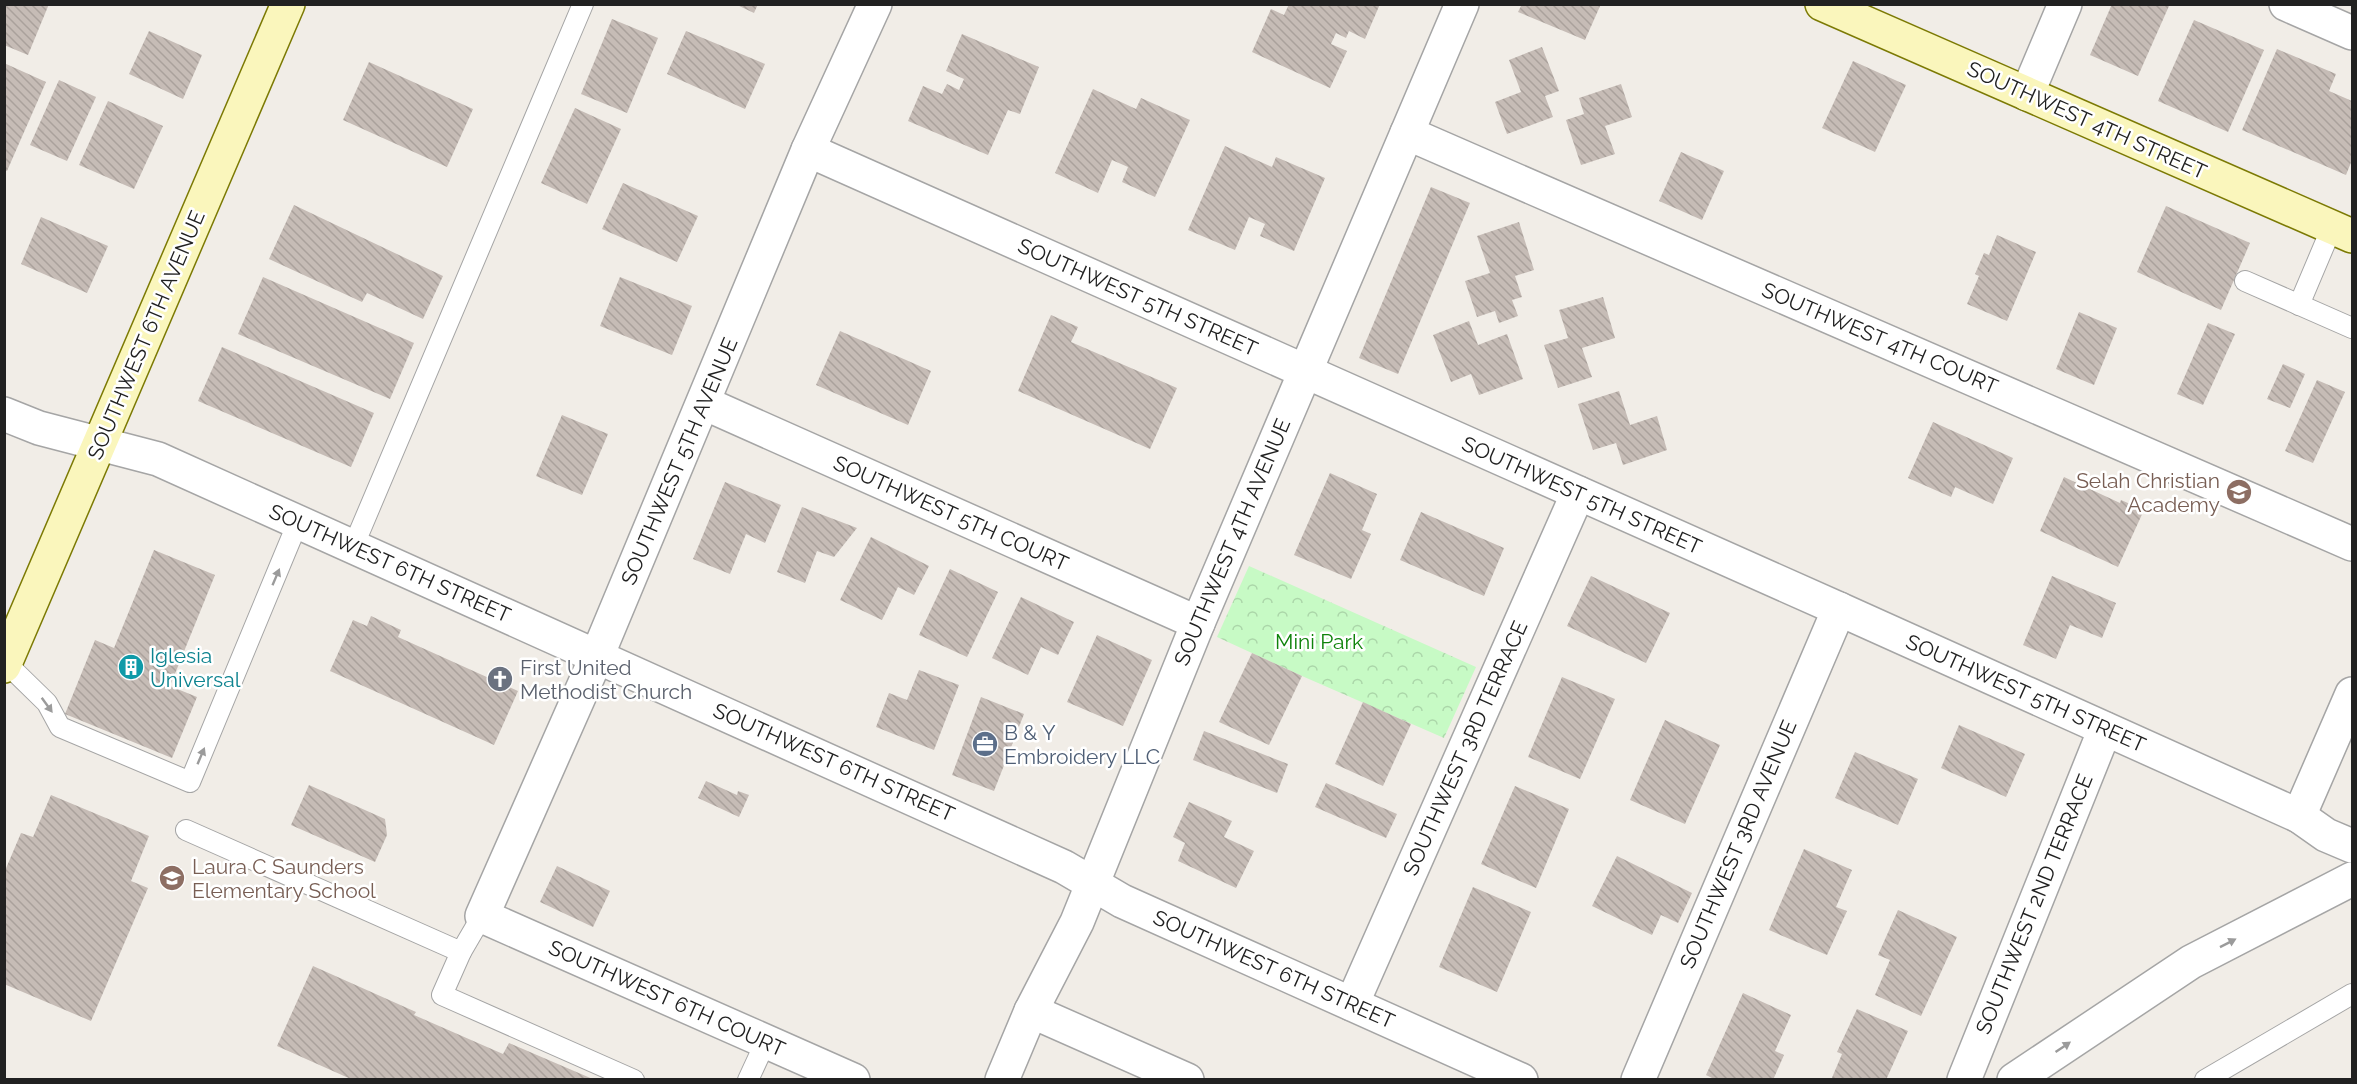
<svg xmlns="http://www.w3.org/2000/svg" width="2357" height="1084" viewBox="0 0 2357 1084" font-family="Raleway,sans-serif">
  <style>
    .park { fill: url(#park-crowns) }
    .building { fill: url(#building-back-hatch) }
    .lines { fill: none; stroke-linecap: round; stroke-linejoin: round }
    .lane-casing { stroke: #a5a5a5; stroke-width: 22 }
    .street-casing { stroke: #a5a5a5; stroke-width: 36 }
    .secondary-casing { stroke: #7c7a04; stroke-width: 36 }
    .lane { stroke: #fff; stroke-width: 20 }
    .street { stroke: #fff; stroke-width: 33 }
    .secondary { stroke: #faf6bc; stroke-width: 33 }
    .oneway { fill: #9b9b9b }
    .labels { text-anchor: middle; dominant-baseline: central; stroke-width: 5; stroke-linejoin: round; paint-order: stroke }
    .street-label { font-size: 21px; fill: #212121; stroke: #fff }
    .education-label { font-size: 21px; fill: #785e54; stroke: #fff; text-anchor: end }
    .park-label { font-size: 21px; fill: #0f830b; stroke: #fff }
    .culture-label { font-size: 21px; fill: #0d838f; stroke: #fff; text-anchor: start }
    .worship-label { font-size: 21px; fill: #5b616d; stroke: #fff; text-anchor: start }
    .service-label { font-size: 21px; fill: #4e5e75; stroke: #fff; text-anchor: start }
  </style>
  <defs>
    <pattern id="park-crowns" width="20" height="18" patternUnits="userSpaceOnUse" patternTransform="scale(1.5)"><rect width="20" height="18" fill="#c7fac5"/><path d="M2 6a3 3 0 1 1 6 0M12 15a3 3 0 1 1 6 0" fill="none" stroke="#abd6a9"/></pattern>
    <pattern id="building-back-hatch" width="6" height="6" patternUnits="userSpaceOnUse" patternTransform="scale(1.5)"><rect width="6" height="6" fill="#c6bcb6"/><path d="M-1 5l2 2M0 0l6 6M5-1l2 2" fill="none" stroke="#aaa19c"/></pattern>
  </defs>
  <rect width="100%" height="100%" fill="#f1ede7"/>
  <polygon class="park" points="1249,566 1476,667 1444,738 1302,676 1217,637"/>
  <g class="building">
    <polygon points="4,4 49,4 28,55 4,45"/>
    <polygon points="735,4 758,4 754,13"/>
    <polygon points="1289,4 1380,4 1365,39 1349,31 1346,38 1336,33 1331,44 1347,51 1330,88 1252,52 1271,9 1284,15"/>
    <polygon points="1522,4 1601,4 1585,40 1518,12"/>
    <polygon points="2112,4 2165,4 2169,6 2138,76 2090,55"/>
    <polygon points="612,19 658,38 627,113 581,94"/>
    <polygon points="2194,20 2264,50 2228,132 2158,101"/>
    <polygon points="149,31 202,55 183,99 129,74"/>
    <polygon points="686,31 765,64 745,109 667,74"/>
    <polygon points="962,34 1039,67 1020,114 1008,110 988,155 908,121 923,86 942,94 947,84 959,90 964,79 946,71"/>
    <polygon points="1542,47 1559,91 1545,96 1553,117 1507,134 1495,102 1521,92 1509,60"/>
    <polygon points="2277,49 2336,74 2329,91 2352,101 2352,160 2346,175 2242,130"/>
    <polygon points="1853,61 1906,85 1875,152 1822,128"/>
    <polygon points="369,62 473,109 447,167 343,120"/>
    <polygon points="4,63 46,82 7,171 4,170"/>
    <polygon points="59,80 96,97 67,161 30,145"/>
    <polygon points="1621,84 1632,117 1605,126 1615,154 1581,165 1566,120 1584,114 1579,98"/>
    <polygon points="1093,89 1136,109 1141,98 1190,120 1155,197 1122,182 1128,167 1112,160 1098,193 1055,173"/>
    <polygon points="108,101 163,126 134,189 79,165"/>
    <polygon points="575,108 621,129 587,204 541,183"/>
    <polygon points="1225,146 1272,167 1276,157 1325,178 1294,251 1260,236 1265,224 1249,217 1235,250 1188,230"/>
    <polygon points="1681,152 1724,171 1702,220 1659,201"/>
    <polygon points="623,183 698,216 677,262 602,229"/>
    <polygon points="1431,187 1470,203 1398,374 1359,358"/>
    <polygon points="294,205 443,276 423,319 367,293 362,302 269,259"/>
    <polygon points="2166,206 2250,243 2221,310 2137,272"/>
    <polygon points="41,217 108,246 87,293 21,264"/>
    <polygon points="1519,222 1534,270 1515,276 1522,297 1512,300 1518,316 1499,323 1495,311 1477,317 1465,281 1490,273 1477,236"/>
    <polygon points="1997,235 2036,252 2007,321 1967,304 1979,276 1975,274 1984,253 1989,255"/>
    <polygon points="263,277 414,343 390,399 238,334"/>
    <polygon points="620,277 692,306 672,355 600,326"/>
    <polygon points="1603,297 1615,338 1582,348 1592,377 1558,388 1544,345 1568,338 1559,310"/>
    <polygon points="2079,312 2117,328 2094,385 2056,369"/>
    <polygon points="1051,315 1078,327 1071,342 1177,388 1150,449 1018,391"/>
    <polygon points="1469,321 1478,345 1507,334 1523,379 1479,395 1471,374 1451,382 1433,335"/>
    <polygon points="2208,323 2235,334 2203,405 2177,394"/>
    <polygon points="840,331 931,371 908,425 816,385"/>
    <polygon points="222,347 374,413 351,467 198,401"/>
    <polygon points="2283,364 2305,374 2290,408 2267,399"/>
    <polygon points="2317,380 2345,392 2313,463 2285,451"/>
    <polygon points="1619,391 1630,425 1657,416 1667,450 1623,465 1616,443 1593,450 1578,404"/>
    <polygon points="562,415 608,434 582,495 536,476"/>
    <polygon points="1933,422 2013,458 1993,504 1955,487 1951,497 1908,478"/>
    <polygon points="1330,473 1377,494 1362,530 1371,534 1351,579 1294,555"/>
    <polygon points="2064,477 2120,503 2121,500 2144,510 2118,567 2040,531"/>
    <polygon points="725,482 781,505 765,543 746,534 730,574 693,559"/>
    <polygon points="802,507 857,528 834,557 817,551 805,583 777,572"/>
    <polygon points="1421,512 1504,548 1484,596 1400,560"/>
    <polygon points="871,537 929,566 914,595 898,587 882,620 840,600"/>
    <polygon points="154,550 215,575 170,686 197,697 172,758 65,714 95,640 114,648"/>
    <polygon points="950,569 998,592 967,657 919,635"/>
    <polygon points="1591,576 1670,613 1646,663 1567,626"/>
    <polygon points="2052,576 2116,603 2102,638 2070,625 2056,659 2023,645"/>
    <polygon points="1021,597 1074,622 1058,655 1041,647 1028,675 992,658"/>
    <polygon points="371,616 401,630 398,637 518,691 494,745 330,671 353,620 367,626"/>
    <polygon points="1097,635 1152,660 1123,726 1067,702"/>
    <polygon points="1252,653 1302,676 1269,745 1219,722"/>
    <polygon points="919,670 959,685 934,750 876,727 889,693 907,700"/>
    <polygon points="1562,677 1615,699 1580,779 1528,757"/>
    <polygon points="981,697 1024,714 994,791 952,775"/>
    <polygon points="1363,702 1411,724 1383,786 1335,764"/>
    <polygon points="1665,720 1720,745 1685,824 1630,800"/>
    <polygon points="1959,725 2025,754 2006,797 1941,768"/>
    <polygon points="1204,731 1288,764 1277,793 1193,760"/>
    <polygon points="1855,752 1918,779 1898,825 1835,798"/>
    <polygon points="706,781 737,795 738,791 749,795 739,817 698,798"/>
    <polygon points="1326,783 1397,814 1386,838 1315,807"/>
    <polygon points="309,785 385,819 387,835 375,862 291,825"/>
    <polygon points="1515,786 1569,809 1536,888 1481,864"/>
    <polygon points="51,795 149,836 131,881 148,888 91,1021 4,984 4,873 21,833 33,837"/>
    <polygon points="1189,802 1232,821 1224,837 1254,851 1236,888 1178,861 1185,843 1173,837"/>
    <polygon points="1804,849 1852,870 1836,907 1847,911 1827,955 1769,930"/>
    <polygon points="1617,856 1692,893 1678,923 1661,915 1652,935 1592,906"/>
    <polygon points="557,866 610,891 593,927 540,902"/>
    <polygon points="1473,887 1531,912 1497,992 1439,967"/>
    <polygon points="1898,910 1957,937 1921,1016 1875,995 1890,960 1878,955"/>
    <polygon points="313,966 416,1012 414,1015 503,1054 509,1043 595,1080 353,1080 277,1046"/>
    <polygon points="1743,993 1791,1015 1775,1051 1784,1055 1773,1080 1716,1080 1706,1075"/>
    <polygon points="1857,1009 1908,1031 1886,1080 1831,1080 1842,1054 1837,1052"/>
  </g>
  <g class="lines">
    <g class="lane-casing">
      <g id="lane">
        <polyline points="2245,281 2352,328"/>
        <polyline points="2299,305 2332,227"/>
        <polyline points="353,547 583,4"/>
        <polyline points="6,663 47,703 60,727 190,782 298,522"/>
        <polyline points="186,830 461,952 482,916"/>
        <polyline points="461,952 442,995 634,1080"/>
        <polyline points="748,1080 766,1041"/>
        <polyline points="2205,1080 2352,994"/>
      </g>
    </g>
    <g class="street-casing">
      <g id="street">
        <polyline points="2286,4 2352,33"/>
        <polyline points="2027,94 2065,4"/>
        <polyline points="1407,133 2352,544"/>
        <polyline points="808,150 1839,609 2299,816 2326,835 2352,846"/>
        <polyline points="704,403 1198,623"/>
        <polyline points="4,414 39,428 158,459 1064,867 1122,901 1521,1080"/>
        <polyline points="2299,816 2352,694"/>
        <polyline points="1352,1004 1578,493"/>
        <polyline points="1031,1011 1187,1080"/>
        <polyline points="853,1080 482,916 597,656 808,150 875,4"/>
        <polyline points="1002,1080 1031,1011 1077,922 1198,623 1462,4"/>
        <polyline points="1638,1080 1839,609"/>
        <polyline points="1964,1080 2105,729"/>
        <polyline points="2014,1080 2191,962 2352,879"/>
      </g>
    </g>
    <g class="secondary-casing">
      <g id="secondary">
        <polyline points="1822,4 2352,236"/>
        <polyline points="4,666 288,4"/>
      </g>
    </g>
    <use href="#lane" class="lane"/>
    <use href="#street" class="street"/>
    <use href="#secondary" class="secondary"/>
  </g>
  <defs><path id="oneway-solid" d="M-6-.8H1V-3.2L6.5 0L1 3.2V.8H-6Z" transform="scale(1.5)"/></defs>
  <g class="oneway">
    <use href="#oneway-solid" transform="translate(276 577) rotate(-67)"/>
    <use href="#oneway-solid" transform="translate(47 705) rotate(54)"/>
    <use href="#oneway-solid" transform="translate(201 756) rotate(-67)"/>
    <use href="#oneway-solid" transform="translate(2228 943) rotate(-27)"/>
    <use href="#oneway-solid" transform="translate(2063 1047) rotate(-34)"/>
  </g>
  <defs>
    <g id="school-disc" transform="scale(1.35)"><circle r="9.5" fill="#8d6e63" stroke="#fff"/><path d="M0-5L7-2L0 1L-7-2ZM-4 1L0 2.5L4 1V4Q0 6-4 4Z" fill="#fff"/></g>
    <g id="building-disc" transform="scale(1.35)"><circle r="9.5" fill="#0f9aa8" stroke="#fff"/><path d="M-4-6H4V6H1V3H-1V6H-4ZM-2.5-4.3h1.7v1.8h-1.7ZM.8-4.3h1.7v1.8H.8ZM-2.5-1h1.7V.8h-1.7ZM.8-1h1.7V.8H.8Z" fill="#fff"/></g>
    <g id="church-disc" transform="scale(1.35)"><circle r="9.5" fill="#6b7280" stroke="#fff"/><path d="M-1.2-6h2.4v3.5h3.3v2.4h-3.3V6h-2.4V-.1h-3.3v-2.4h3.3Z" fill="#fff"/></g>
    <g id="office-disc" transform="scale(1.35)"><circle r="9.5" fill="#5c6f8a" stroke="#fff"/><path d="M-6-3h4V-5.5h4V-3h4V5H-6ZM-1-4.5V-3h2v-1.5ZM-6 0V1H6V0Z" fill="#fff"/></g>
  </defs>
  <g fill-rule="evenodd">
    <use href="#school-disc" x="2239" y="492"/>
    <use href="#building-disc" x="131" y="667"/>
    <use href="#church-disc" x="500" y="679"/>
    <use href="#office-disc" x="985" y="744"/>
    <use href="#school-disc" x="172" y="878"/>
  </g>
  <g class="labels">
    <g class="street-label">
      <text transform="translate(2087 120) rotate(24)">SOUTHWEST 4TH STREET</text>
      <text transform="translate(1138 297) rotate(24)">SOUTHWEST 5TH STREET</text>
      <text transform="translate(146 335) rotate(-67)">SOUTHWEST 6TH AVENUE</text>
      <text transform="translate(1880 338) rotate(23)">SOUTHWEST 4TH COURT</text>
      <text transform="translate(679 461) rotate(-67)">SOUTHWEST 5TH AVENUE</text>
      <text transform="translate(1582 495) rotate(24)">SOUTHWEST 5TH STREET</text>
      <text transform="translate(951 513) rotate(24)">SOUTHWEST 5TH COURT</text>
      <text transform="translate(1232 542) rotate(-67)">SOUTHWEST 4TH AVENUE</text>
      <text transform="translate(390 563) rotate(24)">SOUTHWEST 6TH STREET</text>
      <text transform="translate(2026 693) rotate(24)">SOUTHWEST 5TH STREET</text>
      <text transform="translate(1465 748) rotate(-66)">SOUTHWEST 3RD TERRACE</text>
      <text transform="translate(834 762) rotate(24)">SOUTHWEST 6TH STREET</text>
      <text transform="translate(1738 844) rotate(-67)">SOUTHWEST 3RD AVENUE</text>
      <text transform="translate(2034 904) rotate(-68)">SOUTHWEST 2ND TERRACE</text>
      <text transform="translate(1274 969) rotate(24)">SOUTHWEST 6TH STREET</text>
      <text transform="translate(667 998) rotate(24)">SOUTHWEST 6TH COURT</text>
    </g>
    <g class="education-label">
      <text x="2220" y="480">Selah Christian<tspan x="2220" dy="24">Academy</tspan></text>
      <text x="192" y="866" text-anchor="start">Laura C Saunders<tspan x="192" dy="24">Elementary School</tspan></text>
    </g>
    <g class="park-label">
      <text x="1319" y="641">Mini Park</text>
    </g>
    <g class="culture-label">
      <text x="150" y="655">Iglesia<tspan x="150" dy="24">Universal</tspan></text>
    </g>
    <g class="worship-label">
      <text x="520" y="667">First United<tspan x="520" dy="24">Methodist Church</tspan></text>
    </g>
    <g class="service-label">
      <text x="1004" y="732">B &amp; Y<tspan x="1004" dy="24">Embroidery LLC</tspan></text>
    </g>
  </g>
  <rect width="2357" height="1084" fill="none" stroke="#212121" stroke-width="12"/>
</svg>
